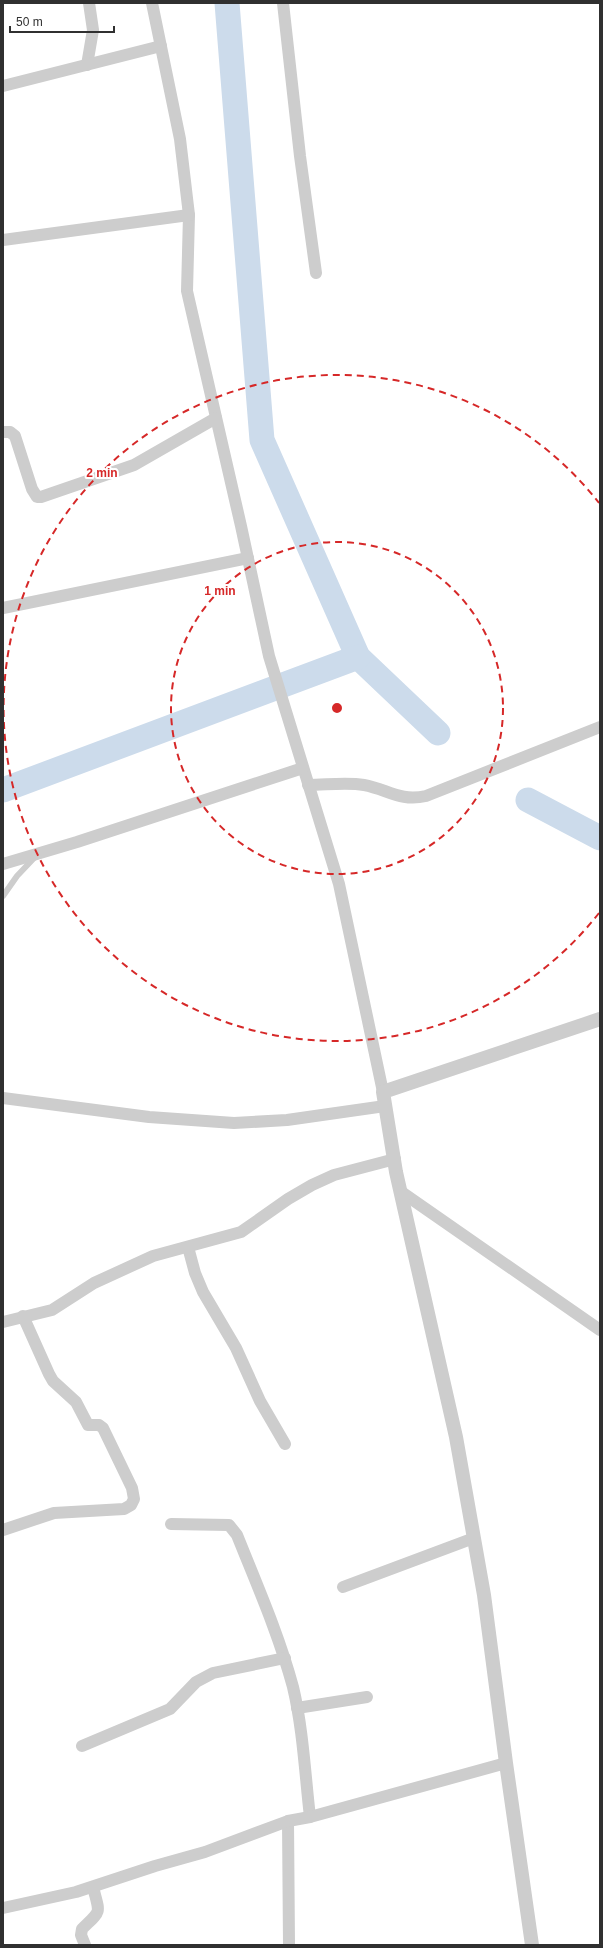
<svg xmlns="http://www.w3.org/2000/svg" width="603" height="1948" viewBox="0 0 603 1948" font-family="Arial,sans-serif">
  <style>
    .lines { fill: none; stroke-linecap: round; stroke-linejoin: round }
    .river { stroke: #ccdbeb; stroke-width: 25 }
    .service { stroke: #cdcdcd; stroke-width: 6 }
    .minor { stroke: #cdcdcd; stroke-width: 12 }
    .tertiary { stroke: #cdcdcd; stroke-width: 14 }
    .ring { fill: none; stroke: #d62828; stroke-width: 2; stroke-dasharray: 7 5 }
    .centre { fill: #d62828; stroke: #fff; stroke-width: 2 }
    .ring-label { font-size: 12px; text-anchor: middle; font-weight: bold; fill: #d62828; stroke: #fff; stroke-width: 4; stroke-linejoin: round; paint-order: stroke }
  </style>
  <rect width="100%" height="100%" fill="#fff"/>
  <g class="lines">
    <g class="river">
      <polyline points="227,3 262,440 358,657 438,733"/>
      <polyline points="3,790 358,657"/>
      <polyline points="528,800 600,838"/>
    </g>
    <polyline class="service" points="3,896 17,876 35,857"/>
    <g class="minor">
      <polyline points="152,3 180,139 189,215 187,291 241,526 269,656 339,884 383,1092"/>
      <polyline points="283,3 300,156 316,273"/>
      <polyline points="87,65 93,30 89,3"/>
      <polyline points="3,86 161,46"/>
      <polyline points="3,240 189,215"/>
      <polyline points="3,432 10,432 15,436 32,489 37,497 41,497 134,465 216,418"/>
      <polyline points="3,608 248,558"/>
      <path d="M308,785c18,0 38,-3 56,0 23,4 36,17 62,11l174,-69"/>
      <polyline points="3,864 77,842 303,768"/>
      <polyline points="3,1098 149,1117 234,1123 287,1120 385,1106"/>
      <polyline points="400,1191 600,1330"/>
      <polyline points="188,1247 195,1273 203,1292 236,1348 260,1401 285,1444"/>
      <polyline points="3,1322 52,1310 94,1283 153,1256 241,1232 288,1199 312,1185 334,1175 395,1159"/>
      <path d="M171,1524l58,1 8,10c20,50 42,100 56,152 10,42 12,87 17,130"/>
      <polyline points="3,1530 54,1513 124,1509 131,1505 134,1499 132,1488 103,1428 99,1425 88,1425 76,1402 53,1381 49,1374 23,1316"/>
      <polyline points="343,1587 474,1538"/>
      <polyline points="297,1708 367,1697"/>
      <polyline points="82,1746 170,1709 196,1682 213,1673 285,1658"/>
      <polyline points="288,1821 289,1945"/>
      <polyline points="3,1908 76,1892 155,1866 205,1852 288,1821 310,1817 506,1763"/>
      <path d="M85,1945l-4,-10 1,-6c20,-20 18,-14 11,-42"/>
    </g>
    <polyline class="tertiary" points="532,1945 506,1763 484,1595 456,1437 396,1172 383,1092 600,1019"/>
  </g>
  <g class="ring">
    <circle cx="337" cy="708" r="166"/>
    <path d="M599 913A333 333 0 1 1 599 503"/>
  </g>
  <circle cx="337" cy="708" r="6" class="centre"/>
  <g class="ring-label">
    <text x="102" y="477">2 min</text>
    <text x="220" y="595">1 min</text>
  </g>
  <rect width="603" height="1948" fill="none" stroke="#303030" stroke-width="8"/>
  <path d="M10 26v6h104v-6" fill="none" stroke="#303030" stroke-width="2"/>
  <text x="16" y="26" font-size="12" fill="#303030" stroke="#ffffff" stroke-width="3" paint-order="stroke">50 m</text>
</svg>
